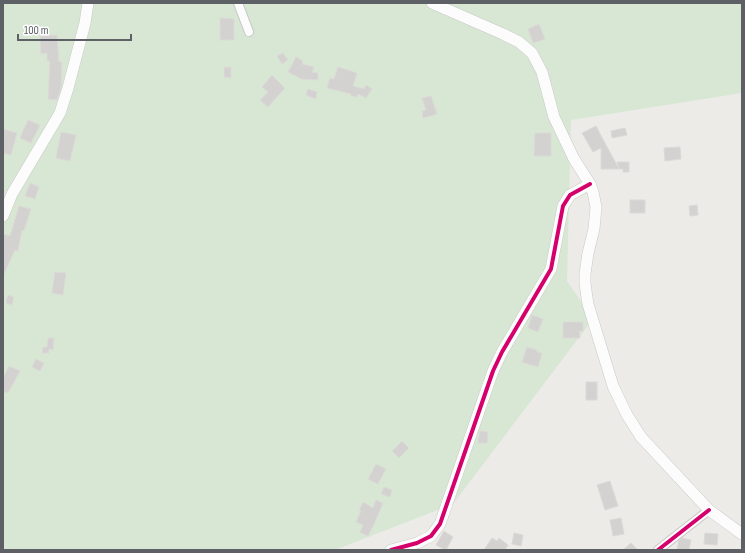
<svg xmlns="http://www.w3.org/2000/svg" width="745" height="553" viewBox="0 0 745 553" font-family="'Sofia Sans Condensed',sans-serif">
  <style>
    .green { fill: #d7e7d4 }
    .building { fill: #d3d2d1; stroke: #dcdad7 }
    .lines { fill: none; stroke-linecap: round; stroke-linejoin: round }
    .street-casing { stroke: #c7c7c7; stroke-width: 10 }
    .secondary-casing { stroke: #c9c9c9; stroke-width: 12 }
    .street { stroke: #fcfcfc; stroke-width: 8 }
    .secondary { stroke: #fcfcfc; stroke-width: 11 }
    .cycleway-casing { stroke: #fff; stroke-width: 6 }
    .cycleway { stroke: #d6006c; stroke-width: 4 }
  </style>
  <rect width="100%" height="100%" fill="#ecebe8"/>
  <polygon class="green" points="3,3 741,3 742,93 571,120 567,281 593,319 453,504 335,550 3,550"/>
  <g class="building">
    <polygon points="220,18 234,19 234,40 220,40"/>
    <polygon points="539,24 545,39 533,43 528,29"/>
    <polygon points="57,35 59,62 62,62 61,87 57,100 48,99 50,61 47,61 47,53 41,54 40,36"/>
    <polygon points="283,53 288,60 282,64 277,56"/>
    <polygon points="296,57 303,61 302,64 314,67 312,72 318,73 318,80 301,79 288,72"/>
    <polygon points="224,67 231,67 231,78 224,77"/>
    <polygon points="338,67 357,73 353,86 364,89 366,85 372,89 366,98 358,94 357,97 351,96 351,94 327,88 330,78 334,79"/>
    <polygon points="272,75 285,88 268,107 260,100 268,92 262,87"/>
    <polygon points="308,89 317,92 316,99 306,95"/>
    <polygon points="431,96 437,114 423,118 422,111 426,110 422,98"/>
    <polygon points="28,120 40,125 31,143 20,138"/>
    <polygon points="596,126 606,145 619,169 601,169 601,148 593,152 582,133"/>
    <polygon points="625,128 627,135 612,138 611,131"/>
    <polygon points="3,129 17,133 11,155 3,153"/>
    <polygon points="61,132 76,135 70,161 56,158"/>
    <polygon points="535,133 551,133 551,156 534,156"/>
    <polygon points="680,147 681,159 665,161 664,148"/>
    <polygon points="617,162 629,162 629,172 623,172 623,169 619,169"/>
    <polygon points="30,183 39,187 35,199 25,196"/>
    <rect x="630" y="200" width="15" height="13"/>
    <polygon points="697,205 698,215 690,216 689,206"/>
    <polygon points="19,206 31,209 24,231 22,230 18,251 15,250 3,276 3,234 10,236"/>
    <polygon points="55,272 66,273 63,295 52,293"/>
    <polygon points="8,295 14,297 12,305 6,303"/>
    <polygon points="532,315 543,319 538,332 528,328"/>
    <polygon points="563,322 583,322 583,331 579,331 580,338 563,338"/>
    <polygon points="48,338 54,338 53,350 49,349 49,353 42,353 43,347 47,347"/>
    <polygon points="527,347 537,350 537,352 542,353 538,367 522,362"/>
    <polygon points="36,359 44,363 40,371 32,367"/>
    <polygon points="9,366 20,371 8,393 3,391 3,378"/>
    <rect x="586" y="382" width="11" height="18"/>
    <polygon points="480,431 488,432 487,443 478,443"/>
    <polygon points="402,441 409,448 399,458 392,451"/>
    <polygon points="376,464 386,469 378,484 368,479"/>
    <polygon points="610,481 618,506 605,510 597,485"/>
    <polygon points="384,487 392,490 390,497 381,494"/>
    <polygon points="376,500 383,503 375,522 368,536 360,532 363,525 356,522 361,511 359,510 363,502 373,508"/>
    <polygon points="621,518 624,534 613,536 610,520"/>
    <polygon points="444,531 453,537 446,550 436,545"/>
    <polygon points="514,533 523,535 521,546 512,544"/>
    <polygon points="705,533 718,534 717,545 704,544"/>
    <polygon points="492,538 497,541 499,538 508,545 505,550 484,550"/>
    <polygon points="682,538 691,540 689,550 677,550 679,540"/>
    <polygon points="631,543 638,550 623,550"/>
  </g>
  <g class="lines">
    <g class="street-casing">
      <g id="street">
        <polyline points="238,3 249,32"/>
        <polyline points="658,550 709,510"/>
      </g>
    </g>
    <g class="secondary-casing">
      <g id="secondary">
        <polyline points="432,3 503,34 519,42 532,53 542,72 554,117 574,159 590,184 593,192 596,207 594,229 588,253 585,274 585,284 588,304 613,386 627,415 641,437 709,510 742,534"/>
        <polyline points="3,216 12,194 60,113 68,88 85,23 88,3"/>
        <polyline points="391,550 417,543 431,536 440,524 493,371 502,352 551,269 563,206 570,195 590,184"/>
      </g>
    </g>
    <use href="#street" class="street"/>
    <use href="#secondary" class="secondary"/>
    <g class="cycleway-casing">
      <g id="cycleway">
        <polyline points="391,550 417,543 431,536 440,524 493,371 502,352 551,269 563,206 570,195 590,184"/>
        <polyline points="658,550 709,510"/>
      </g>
    </g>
    <use href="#cycleway" class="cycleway"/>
  </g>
  <rect width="745" height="553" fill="none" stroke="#5d6165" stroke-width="8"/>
  <path d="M18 34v6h113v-6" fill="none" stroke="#5d6165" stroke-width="2"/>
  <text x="24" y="34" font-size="12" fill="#5d6165" stroke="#ffffff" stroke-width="3" paint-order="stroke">100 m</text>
</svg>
